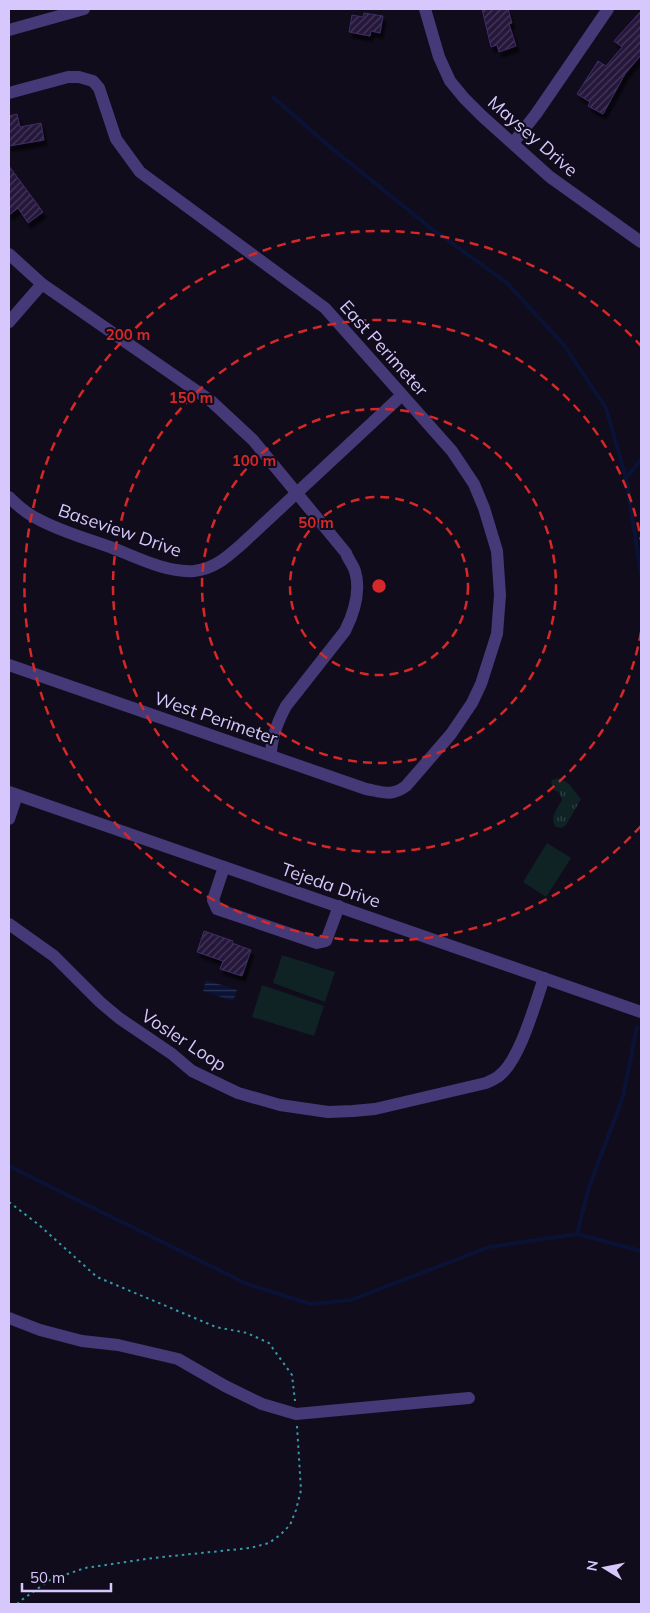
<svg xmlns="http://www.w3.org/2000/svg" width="650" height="1613" viewBox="0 0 650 1613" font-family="Mulish,sans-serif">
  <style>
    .grass { fill: #0f2224 }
    .park { fill: url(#park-tufts) }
    .water { fill: url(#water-rules) }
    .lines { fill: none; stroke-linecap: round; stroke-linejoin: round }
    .stream { stroke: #0a1335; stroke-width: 4 }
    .building { fill: url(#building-hatch); stroke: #402c65; filter: url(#shadow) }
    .path { stroke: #329ca6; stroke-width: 2; stroke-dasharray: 2.5 4; stroke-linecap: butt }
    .minor { stroke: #453978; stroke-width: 12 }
    .ring { fill: none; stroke: #d62828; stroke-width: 2.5; stroke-dasharray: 9 6 }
    .labels { text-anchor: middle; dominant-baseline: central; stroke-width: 4; stroke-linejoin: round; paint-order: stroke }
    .street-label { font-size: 18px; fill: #d6c8fc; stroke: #100c1b }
    .centre { fill: #d62828; stroke: #100c1b; stroke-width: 2.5 }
    .ring-label { font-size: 15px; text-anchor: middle; font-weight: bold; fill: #d62828; stroke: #100c1b; stroke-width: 4; stroke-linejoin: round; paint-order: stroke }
  </style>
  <defs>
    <pattern id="park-tufts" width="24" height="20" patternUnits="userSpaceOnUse" patternTransform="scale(1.25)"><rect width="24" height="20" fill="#0f2224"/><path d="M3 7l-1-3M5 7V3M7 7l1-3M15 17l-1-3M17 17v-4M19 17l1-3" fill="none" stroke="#314145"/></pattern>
    <pattern id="water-rules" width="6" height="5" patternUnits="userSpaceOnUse" patternTransform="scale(1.25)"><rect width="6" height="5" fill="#0a1335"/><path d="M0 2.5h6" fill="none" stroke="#2d3453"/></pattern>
    <pattern id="building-hatch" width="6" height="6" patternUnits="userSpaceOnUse" patternTransform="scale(1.25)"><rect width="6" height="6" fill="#25193b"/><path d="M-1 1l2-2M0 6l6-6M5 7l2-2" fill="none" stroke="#443958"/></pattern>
    <filter id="shadow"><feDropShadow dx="3" dy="5.5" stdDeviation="1" flood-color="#0009"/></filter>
  </defs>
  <rect width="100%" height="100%" fill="#100c1b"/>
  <g class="grass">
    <polygon points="547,843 571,858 546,897 523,882"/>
    <polygon points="282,955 335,972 325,1002 273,983"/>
    <polygon points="262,985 324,1006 314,1036 252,1017"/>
  </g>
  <path class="park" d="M560,778l9,6 12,15 -15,26 -4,3 -6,-1c-7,-9 1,-18 6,-27l-3,-8 -6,-2 -2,-10z"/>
  <polygon class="water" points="206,980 237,990 233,1001 203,991"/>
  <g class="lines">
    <g class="stream">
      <polyline points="273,97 330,147 432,229 507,283 563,344 606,408 626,478 641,574"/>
      <polyline points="626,478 641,460"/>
      <polyline points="9,1166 247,1284 311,1304 351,1300 489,1247 577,1234 641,1251"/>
      <polyline points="577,1234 589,1187 623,1097 637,1027"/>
    </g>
  </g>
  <g class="building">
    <polygon points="482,9 508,9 512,23 509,24 516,46 499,52 497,45 491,47"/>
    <polygon points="641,11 641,55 625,74 603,114 588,106 590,102 577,94 598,61 606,66 622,47 614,41"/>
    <polygon points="364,13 383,16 380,33 371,31 370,36 349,32 352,15 363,17"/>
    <polygon points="17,114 20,127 41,123 44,140 9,146 9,116"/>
    <polygon points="9,166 43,212 28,223 18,208 9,215"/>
    <polygon points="204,931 233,941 232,943 251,950 242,976 220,969 223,961 197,952"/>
  </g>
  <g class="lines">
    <g class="path">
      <polyline points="9,1202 39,1225 97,1277 216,1327 247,1333 269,1343 292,1375 295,1401"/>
      <polyline points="17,1604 23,1599 50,1580 85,1568 153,1558 250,1548 269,1543 280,1535 290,1525 296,1510 301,1490 297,1426"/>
    </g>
    <g class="minor">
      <polyline points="425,9 439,57 450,81 464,98 482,116 550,177 641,242"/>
      <polyline points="9,30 84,9"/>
      <path d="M9,93l59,-16h11l14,4 6,7 17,51 24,33 185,136 127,143 22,33 10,24 13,43 3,44 -3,39 -16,50 -9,19 -21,31 -45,52c-15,11 -23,6 -40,3l-357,-124"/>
      <polyline points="513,143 536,114 608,9"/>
      <path d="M9,254l33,30 169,117 42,39 93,113c2,6 7,12 9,18 6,20 -1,42 -10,60l-59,75c-8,15 -15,31 -15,49"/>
      <polyline points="9,322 42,284"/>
      <path d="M9,497c8,8 17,16 27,21 23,13 49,20 74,29 26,10 56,26 84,24 21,-2 34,-15 49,-28l159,-148"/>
      <polyline points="9,792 641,1012"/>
      <polyline points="9,819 17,795"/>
      <polyline points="224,867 213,900 217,909 317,943 326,941 339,906"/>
      <path d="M9,924l45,32 46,46 19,16 53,36 20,17 46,22 42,12 48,7 25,-1 22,-2 111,-26c4,-2 10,-4 14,-8 20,-16 35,-71 44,-97"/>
      <polyline points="9,1318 40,1330 82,1341 118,1345 178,1359 225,1386 262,1404 296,1414 469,1398"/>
    </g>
  </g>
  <g class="ring">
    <circle cx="379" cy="586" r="89"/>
    <circle cx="379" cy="586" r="177"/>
    <path d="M641 632A266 266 0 1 1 641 540"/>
    <path d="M641 826A355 355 0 1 1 641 346"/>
  </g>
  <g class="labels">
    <g class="street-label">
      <text transform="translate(533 136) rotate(41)">Maysey Drive</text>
      <text transform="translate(384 348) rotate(48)">East Perimeter</text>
      <text transform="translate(120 530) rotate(19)">Baseview Drive</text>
      <text transform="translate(216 718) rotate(19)">West Perimeter</text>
      <text transform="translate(331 885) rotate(19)">Tejeda Drive</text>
      <text transform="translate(184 1040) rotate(33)">Vosler Loop</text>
    </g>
  </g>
  <circle cx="379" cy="586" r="8" class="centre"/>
  <g class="ring-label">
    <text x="128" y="340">200 m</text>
    <text x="191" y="403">150 m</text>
    <text x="254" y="466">100 m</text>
    <text x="316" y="528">50 m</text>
  </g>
  <rect width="650" height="1613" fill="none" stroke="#d6c8fc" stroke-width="20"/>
  <g transform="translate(605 1568) rotate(280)" stroke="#100c1b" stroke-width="4" paint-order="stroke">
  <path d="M0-4L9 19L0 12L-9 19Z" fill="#d6c8fc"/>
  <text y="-8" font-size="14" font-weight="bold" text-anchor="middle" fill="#d6c8fc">N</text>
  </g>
  <path d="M22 1583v8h89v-8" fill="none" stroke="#d6c8fc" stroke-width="2.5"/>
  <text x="30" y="1583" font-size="15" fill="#d6c8fc" stroke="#100c1b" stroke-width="4" paint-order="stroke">50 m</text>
</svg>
